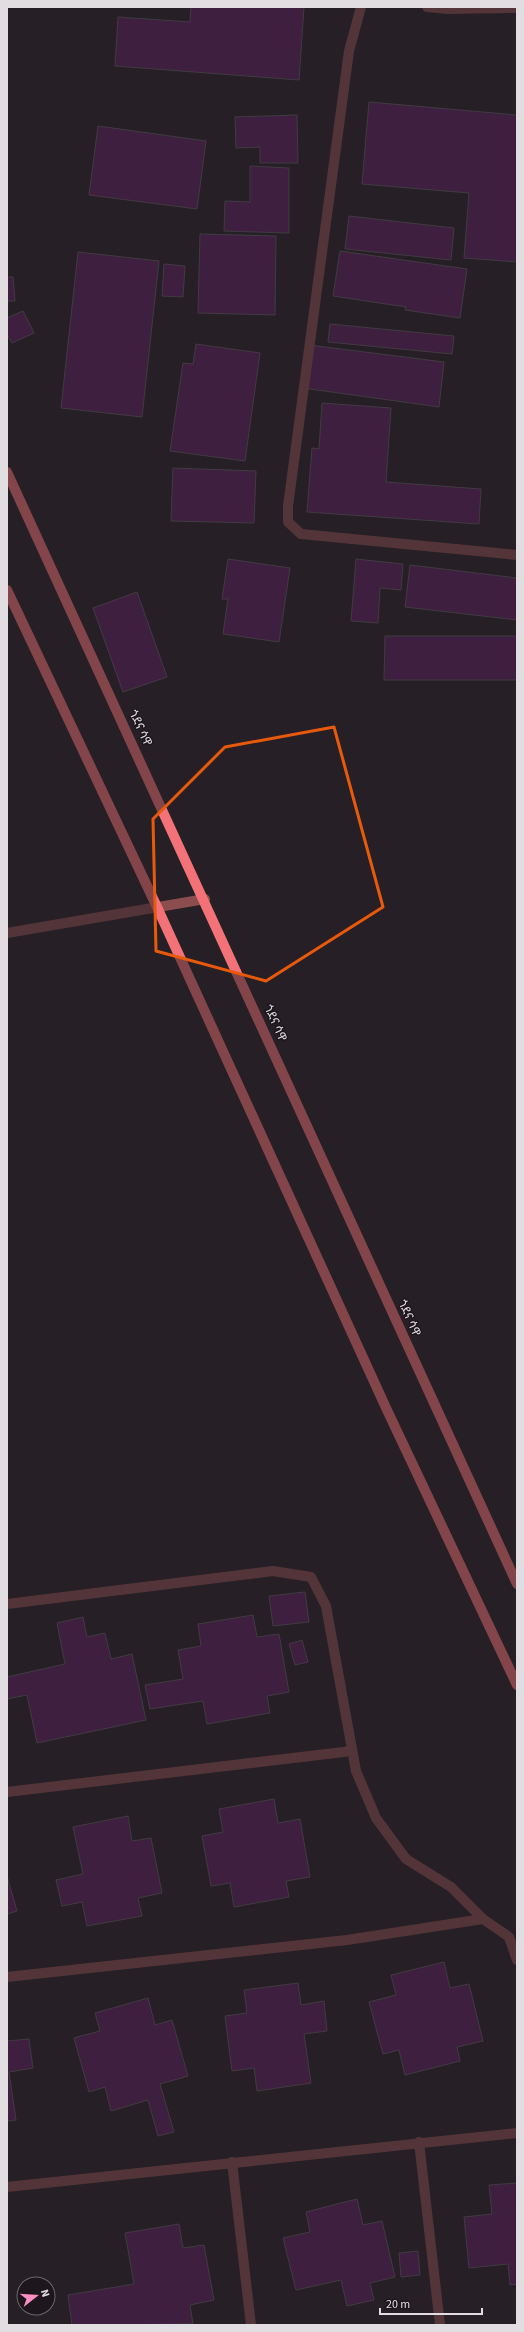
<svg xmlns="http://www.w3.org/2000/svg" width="524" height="2332" viewBox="0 0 524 2332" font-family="'Source Sans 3','Noto Sans Ethiopic',sans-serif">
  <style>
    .building { fill: #5b1d60; stroke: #625b62 }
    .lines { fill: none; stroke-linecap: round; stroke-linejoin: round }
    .lane { stroke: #8b4d4e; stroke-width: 10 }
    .street { stroke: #8b4d4e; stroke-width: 10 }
    .primary { stroke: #f37277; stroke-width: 10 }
    .marked { fill: none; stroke: #e8590c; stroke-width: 3; stroke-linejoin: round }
    .labels { text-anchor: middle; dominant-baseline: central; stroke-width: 3; stroke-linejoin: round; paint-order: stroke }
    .street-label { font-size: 12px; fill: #e1dde1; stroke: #1d171d }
  </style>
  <rect width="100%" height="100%" fill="#262026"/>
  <g class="building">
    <polygon points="191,7 304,7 299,80 115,66 118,17 190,22"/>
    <polygon points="369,102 517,115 517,262 464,258 469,193 362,184"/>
    <polygon points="297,115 298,163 260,163 260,147 236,148 235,117"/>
    <polygon points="98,126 206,141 197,209 89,195"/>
    <polygon points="250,166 289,168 289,233 224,231 225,201 250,202"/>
    <polygon points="349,216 454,228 451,260 345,249"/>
    <polygon points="200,234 276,236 275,315 198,313"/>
    <polygon points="340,251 467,269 460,318 405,310 406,307 333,296"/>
    <polygon points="78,252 159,261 142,417 61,408"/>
    <polygon points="164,264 185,266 183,297 162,296"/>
    <polygon points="7,277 13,277 15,301 7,301"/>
    <polygon points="23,311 34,333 12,343 7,334 7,318"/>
    <polygon points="330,324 454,336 452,354 328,342"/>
    <polygon points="196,344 260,353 245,461 170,451 183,363 193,364"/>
    <polygon points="309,345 444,362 439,407 303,388"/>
    <polygon points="322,403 391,408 386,482 481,489 479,524 307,512 312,448 319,449"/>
    <polygon points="173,468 256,471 254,523 171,521"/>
    <polygon points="228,559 290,568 279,642 223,634 228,599 222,599"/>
    <polygon points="356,559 403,564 401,590 380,588 378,623 351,621"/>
    <polygon points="410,565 517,578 517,620 405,607"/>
    <polygon points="137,592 167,677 123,692 93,608"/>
    <polygon points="385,636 517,636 517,680 384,680"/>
    <polygon points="305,1592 309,1622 273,1626 269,1596"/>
    <polygon points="253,1615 257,1637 279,1634 289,1692 267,1696 270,1713 207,1724 203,1701 150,1709 145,1685 183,1679 178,1650 201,1646 198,1624"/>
    <polygon points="83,1617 87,1637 105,1633 111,1659 132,1654 146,1720 37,1743 27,1695 7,1699 7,1677 65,1664 57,1623"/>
    <polygon points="302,1640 308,1662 295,1665 289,1644"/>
    <polygon points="274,1799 278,1823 300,1819 310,1877 286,1881 289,1897 234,1907 230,1883 211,1886 202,1836 223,1832 219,1809"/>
    <polygon points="128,1816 132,1841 151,1838 162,1893 138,1898 142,1916 87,1926 82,1902 62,1906 56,1880 83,1874 73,1827"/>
    <polygon points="7,1876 17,1911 7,1914"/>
    <polygon points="444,1962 450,1988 469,1984 483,2041 457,2047 460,2061 405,2075 399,2050 383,2054 369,2002 396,1995 391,1975"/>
    <polygon points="298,1983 301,2005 324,2001 327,2031 304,2034 311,2083 257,2091 254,2068 232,2071 225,2016 247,2013 244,1990"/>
    <polygon points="148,1998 155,2025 172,2020 188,2076 160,2084 174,2132 158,2136 148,2100 111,2111 105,2087 89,2092 74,2038 100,2031 95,2013"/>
    <polygon points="29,2039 33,2068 9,2072 16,2120 7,2121 7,2041"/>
    <polygon points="517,2183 517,2284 510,2285 508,2264 469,2268 464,2217 492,2214 489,2185"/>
    <polygon points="357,2199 363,2225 382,2221 395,2277 370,2283 374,2300 347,2306 341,2280 296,2290 283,2238 310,2232 306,2212"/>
    <polygon points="179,2224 183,2248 204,2245 214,2300 190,2305 193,2324 72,2325 68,2295 134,2284 125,2233"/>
    <polygon points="418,2251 420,2275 401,2277 399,2253"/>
  </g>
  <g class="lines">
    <g class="lane">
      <polyline points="361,7 349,51 288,506 288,522 301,534 517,555"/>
      <polyline points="427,7 448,9 514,8"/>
    </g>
    <g class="street">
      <polyline points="7,933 205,899"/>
      <polyline points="7,1604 273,1571 311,1577 326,1606 356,1771 376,1818 406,1859 451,1887 483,1919 509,1937 517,1960"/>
      <polyline points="7,1792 352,1751"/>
      <polyline points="7,1977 347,1940 483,1919"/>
      <polyline points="419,2142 440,2325"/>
      <polyline points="232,2162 251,2325"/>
      <polyline points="7,2187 517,2133"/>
    </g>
    <g class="primary">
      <polyline points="7,472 517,1584"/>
      <polyline points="7,590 157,907 387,1410 517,1685"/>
    </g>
  </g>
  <path d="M0 0H524V2332H0ZM334,727l49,180 -117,74 -110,-30 -3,-132 72,-72z" fill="#262026" fill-opacity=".55" fill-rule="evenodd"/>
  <path class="marked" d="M334,727l49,180 -117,74 -110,-30 -3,-132 72,-72z"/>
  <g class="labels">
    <g class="street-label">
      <text transform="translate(140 728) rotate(65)">ጎደና ሳዋ</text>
      <text transform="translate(275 1023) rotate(66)">ጎደና ሳዋ</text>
      <text transform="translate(409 1318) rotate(66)">ጎደና ሳዋ</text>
    </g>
  </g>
  <rect width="524" height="2332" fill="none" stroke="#e1dde1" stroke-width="16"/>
  <g transform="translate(36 2296) rotate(73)"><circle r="19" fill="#1d171d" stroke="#6b666b"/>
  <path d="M0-3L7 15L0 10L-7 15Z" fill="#fc8fc1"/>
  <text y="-6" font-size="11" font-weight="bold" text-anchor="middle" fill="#e1dde1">N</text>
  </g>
  <path d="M380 2308v6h102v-6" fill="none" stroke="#e1dde1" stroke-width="2"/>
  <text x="386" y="2308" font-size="12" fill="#e1dde1" stroke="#1d171d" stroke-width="3" paint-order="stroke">20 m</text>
</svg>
